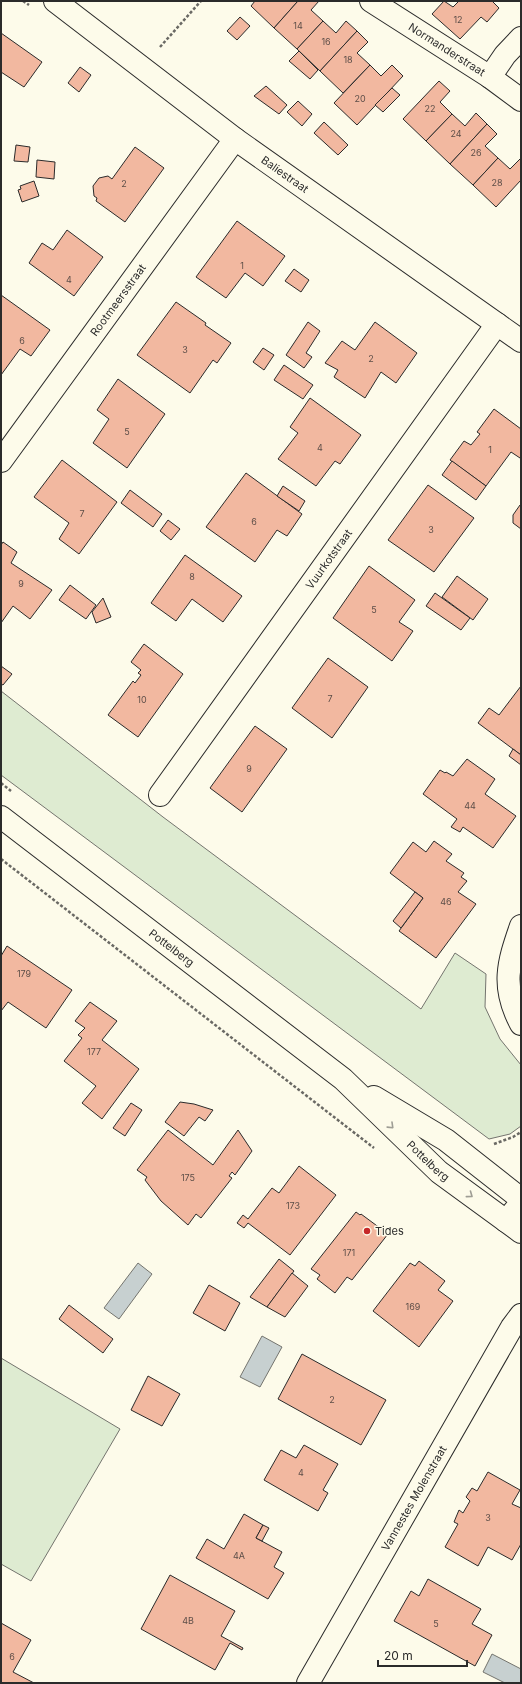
<svg xmlns="http://www.w3.org/2000/svg" width="522" height="1684" viewBox="0 0 522 1684" font-family="Inter,sans-serif">
  <style>
    .green { fill: #deebd1; stroke: #74746e }
    .water { fill: #c7d0d0; stroke: #74746e }
    .building { fill: #f2b8a0; stroke: #2b2b2b }
    .lines { fill: none; stroke-linecap: round; stroke-linejoin: round }
    .street-casing { stroke: #2b2b2b; stroke-width: 24 }
    .primary-casing { stroke: #2b2b2b; stroke-width: 24 }
    .path { stroke: #6a6964; stroke-width: 2.5; stroke-dasharray: 3 2; stroke-linecap: butt }
    .street { stroke: #fdfbea; stroke-width: 22 }
    .primary { stroke: #fdfbea; stroke-width: 22 }
    .oneway { stroke: #9e9d94 }
    .poi-dot { fill: #c62828; stroke: #fdfbea; stroke-width: 1.5 }
    .labels { text-anchor: middle; dominant-baseline: central; stroke-width: 3; stroke-linejoin: round; paint-order: stroke }
    .number-label { font-size: 9px; fill: #5d4e48 }
    .street-label { font-size: 11px; fill: #2b2b2b; stroke: #fdfbea }
    .poi-label { font-size: 11px; fill: #2b2b2b; stroke: #fdfbea; text-anchor: start }
  </style>
  <rect width="100%" height="100%" fill="#fdfbea"/>
  <g class="green">
    <polygon points="1,691 163,817 421,1009 455,953 486,974 485,1007 500,1039 521,1065 521,1126 510,1134 489,1139 1,775"/>
    <polygon points="1,1358 120,1429 31,1581 1,1564"/>
  </g>
  <g class="water">
    <polygon points="138,1263 152,1274 119,1319 104,1308"/>
    <polygon points="262,1336 282,1347 260,1387 240,1377"/>
    <polygon points="492,1654 521,1669 521,1683 505,1683 483,1672"/>
  </g>
  <g class="building">
    <polygon points="255,1 298,1 274,28 251,6"/>
    <polygon points="298,1 319,1 311,10 323,21 297,49 274,28"/>
    <polygon points="444,1 453,7 459,1 492,1 499,8 487,22 481,17 460,39 432,14"/>
    <polygon points="240,17 250,26 237,40 227,31"/>
    <polygon points="323,21 336,33 346,21 357,31 320,71 297,49"/>
    <polygon points="357,31 368,42 357,53 370,65 343,93 320,71"/>
    <polygon points="1,33 42,62 24,87 1,72"/>
    <polygon points="299,51 318,70 310,79 289,61"/>
    <polygon points="370,65 381,76 392,65 403,76 357,125 334,103"/>
    <polygon points="80,67 91,75 79,92 68,83"/>
    <polygon points="439,81 450,91 440,102 452,114 426,141 403,119"/>
    <polygon points="266,86 287,105 279,114 254,96"/>
    <polygon points="392,88 400,95 383,112 375,105"/>
    <polygon points="298,101 312,114 302,126 287,112"/>
    <polygon points="476,113 487,124 450,164 426,141 452,114 465,126"/>
    <polygon points="324,122 348,145 338,155 314,133"/>
    <polygon points="487,124 497,134 485,146 498,158 473,185 450,164"/>
    <polygon points="16,145 30,147 28,162 14,161"/>
    <polygon points="135,147 164,168 125,222 96,201 97,198 94,196 93,186 99,178 108,176 112,179"/>
    <polygon points="498,158 510,169 521,158 521,180 496,207 473,185"/>
    <polygon points="37,160 55,162 54,179 36,177"/>
    <polygon points="34,181 39,196 22,202 18,190 21,189 20,186"/>
    <polygon points="237,221 285,256 263,286 245,273 226,298 196,277"/>
    <polygon points="67,230 103,257 74,296 29,263 42,243 53,250"/>
    <polygon points="294,269 309,280 301,292 285,281"/>
    <polygon points="1,295 50,330 31,356 20,349 1,375"/>
    <polygon points="176,302 206,323 205,325 231,343 217,363 213,360 190,393 137,355"/>
    <polygon points="308,322 320,331 306,353 312,357 304,368 286,355"/>
    <polygon points="375,322 417,353 396,383 381,372 365,398 334,377 338,370 325,363 342,341 355,350"/>
    <polygon points="263,348 274,355 264,370 253,362"/>
    <polygon points="284,365 313,385 303,399 274,380"/>
    <polygon points="118,379 165,414 127,468 93,443 109,419 97,410"/>
    <polygon points="310,398 361,435 340,464 335,461 316,486 278,459 298,433 290,427"/>
    <polygon points="494,409 521,429 521,456 520,458 511,452 486,486 450,460 464,441 471,445 480,434 477,432"/>
    <polygon points="62,460 117,502 79,554 59,539 69,523 34,497"/>
    <polygon points="452,461 486,486 476,500 442,475"/>
    <polygon points="246,473 302,514 287,536 277,530 255,562 206,527"/>
    <polygon points="428,485 474,518 434,572 388,540"/>
    <polygon points="283,486 305,501 299,511 277,496"/>
    <polygon points="130,490 162,514 153,527 121,503"/>
    <polygon points="520,505 521,505 521,529 513,523 513,515"/>
    <polygon points="168,520 180,529 171,540 160,531"/>
    <polygon points="3,542 17,552 11,563 52,590 30,619 13,606 1,623 1,545"/>
    <polygon points="185,555 242,596 223,622 192,599 176,621 151,603"/>
    <polygon points="369,566 415,600 399,622 413,631 392,661 333,618"/>
    <polygon points="457,576 488,599 473,620 442,597"/>
    <polygon points="70,585 96,605 86,619 59,600"/>
    <polygon points="435,593 470,618 461,630 426,606"/>
    <polygon points="103,598 111,617 96,623 92,612"/>
    <polygon points="144,644 183,674 138,737 108,715 133,681 135,683 141,675 138,673 141,670 131,662"/>
    <polygon points="328,658 368,687 332,738 292,708"/>
    <polygon points="1,666 12,674 3,685 1,684"/>
    <polygon points="521,686 521,755 478,723 489,708 499,715"/>
    <polygon points="255,726 287,749 242,812 210,788"/>
    <polygon points="513,749 521,755 521,765 509,756"/>
    <polygon points="467,759 495,779 485,794 516,816 493,848 463,827 460,832 451,827 457,819 423,794 440,770 445,773 446,772 453,776"/>
    <polygon points="434,841 452,854 446,861 464,873 461,877 467,881 458,892 476,904 436,958 399,931 423,898 390,873 413,842 426,852"/>
    <polygon points="415,892 423,898 401,928 393,921"/>
    <polygon points="7,946 72,990 46,1028 8,1002 1,1011 1,956"/>
    <polygon points="90,1002 117,1021 102,1040 139,1069 102,1119 82,1103 96,1086 64,1061 82,1038 78,1035 85,1028 75,1021"/>
    <polygon points="180,1102 194,1104 213,1110 205,1121 199,1117 184,1136 165,1122"/>
    <polygon points="131,1103 142,1110 125,1136 113,1128"/>
    <polygon points="168,1130 213,1165 238,1130 252,1151 235,1175 232,1172 229,1176 232,1178 201,1218 196,1214 188,1225 161,1201 145,1180 147,1177 137,1170"/>
    <polygon points="299,1166 336,1195 290,1255 248,1223 244,1228 237,1223 243,1215 248,1219 272,1188 279,1193"/>
    <polygon points="356,1212 360,1215 361,1214 388,1234 352,1280 347,1277 335,1293 317,1279 320,1275 311,1269"/>
    <polygon points="279,1259 294,1271 267,1307 250,1297"/>
    <polygon points="419,1261 445,1281 438,1290 453,1301 419,1347 373,1311 410,1263 415,1266"/>
    <polygon points="292,1273 308,1286 285,1317 267,1307"/>
    <polygon points="209,1285 240,1303 225,1331 193,1313"/>
    <polygon points="69,1305 113,1339 103,1353 59,1319"/>
    <polygon points="302,1354 386,1400 361,1445 278,1399"/>
    <polygon points="148,1376 180,1394 162,1426 131,1410"/>
    <polygon points="304,1445 338,1464 323,1490 328,1493 318,1511 264,1480 281,1450 296,1458"/>
    <polygon points="488,1472 520,1490 512,1504 521,1508 521,1544 512,1560 488,1547 478,1566 445,1547 458,1524 454,1522 459,1510 463,1513 470,1501 466,1497 472,1488 477,1491"/>
    <polygon points="244,1514 263,1525 256,1538 282,1552 274,1567 284,1573 268,1599 196,1558 207,1539 224,1549"/>
    <polygon points="263,1525 269,1528 262,1541 256,1538"/>
    <polygon points="170,1575 235,1611 221,1636 243,1648 242,1650 230,1643 215,1670 141,1629"/>
    <polygon points="428,1579 481,1609 472,1624 492,1635 475,1666 394,1621 411,1591 419,1596"/>
    <polygon points="1,1623 31,1640 13,1672 34,1683 1,1683"/>
  </g>
  <g class="lines">
    <g class="street-casing">
      <g id="street">
        <path id="s1" d="M55,1l180,138 286,202"/>
        <path id="s2" d="M371,1l119,76 31,23"/>
        <polyline points="490,77 505,55 521,38"/>
        <path id="s3" d="M1,461l234,-322"/>
        <path id="s4" d="M160,795l337,-471"/>
        <path d="M521,926c-13,37 -20,61 0,98"/>
        <polyline points="506,1221 521,1203"/>
        <path id="s5" d="M308,1683l204,-356 9,-12"/>
      </g>
    </g>
    <g class="primary-casing">
      <g id="primary">
        <path id="s6" d="M1,817l342,262 96,93 82,60"/>
        <polyline points="374,1097 446,1140 521,1199"/>
      </g>
    </g>
    <g class="path">
      <polyline points="23,1 29,5"/>
      <polyline points="160,47 201,1"/>
      <polyline points="1,783 11,791"/>
      <polyline points="1,859 374,1148"/>
      <polyline points="494,1144 513,1137 521,1132"/>
    </g>
    <use href="#street" class="street"/>
    <use href="#primary" class="primary"/>
  </g>
  <defs><path id="oneway-chevron" d="M-2-3.5L2.5 0L-2 3.5" fill="none" stroke-width="1.6" stroke-linecap="round" stroke-linejoin="round"/></defs>
  <g class="oneway">
    <use href="#oneway-chevron" transform="translate(391 1126) rotate(44)"/>
    <use href="#oneway-chevron" transform="translate(470 1195) rotate(36)"/>
  </g>
  <circle class="poi-dot" cx="367" cy="1231" r="4"/>
  <g class="labels">
    <g class="number-label">
      <text x="458" y="19">12</text>
      <text x="298" y="25">14</text>
      <text x="326" y="41">16</text>
      <text x="348" y="59">18</text>
      <text x="360" y="98">20</text>
      <text x="430" y="108">22</text>
      <text x="456" y="133">24</text>
      <text x="476" y="152">26</text>
      <text x="497" y="182">28</text>
      <text x="124" y="183">2</text>
      <text x="242" y="265">1</text>
      <text x="69" y="279">4</text>
      <text x="22" y="340">6</text>
      <text x="185" y="349">3</text>
      <text x="371" y="358">2</text>
      <text x="127" y="431">5</text>
      <text x="320" y="447">4</text>
      <text x="490" y="449">1</text>
      <text x="82" y="513">7</text>
      <text x="254" y="521">6</text>
      <text x="431" y="529">3</text>
      <text x="192" y="576">8</text>
      <text x="21" y="583">9</text>
      <text x="374" y="609">5</text>
      <text x="330" y="698">7</text>
      <text x="142" y="699">10</text>
      <text x="249" y="768">9</text>
      <text x="470" y="805">44</text>
      <text x="446" y="901">46</text>
      <text x="24" y="973">179</text>
      <text x="94" y="1051">177</text>
      <text x="188" y="1177">175</text>
      <text x="293" y="1205">173</text>
      <text x="349" y="1252">171</text>
      <text x="413" y="1306">169</text>
      <text x="332" y="1399">2</text>
      <text x="301" y="1472">4</text>
      <text x="488" y="1517">3</text>
      <text x="239" y="1555">4A</text>
      <text x="188" y="1620">4B</text>
      <text x="436" y="1623">5</text>
      <text x="12" y="1656">6</text>
    </g>
    <g class="street-label">
      <text stroke="none"><textPath href="#s2" startOffset="90">Normanderstraat</textPath></text>
      <text stroke="none"><textPath href="#s1" startOffset="288">Baliestraat</textPath></text>
      <text stroke="none"><textPath href="#s3" startOffset="199">Rootmeersstraat</textPath></text>
      <text stroke="none"><textPath href="#s4" startOffset="290">Vuurkotstraat</textPath></text>
      <text stroke="none"><textPath href="#s6" startOffset="215">Pottelberg</textPath></text>
      <text stroke="none"><textPath href="#s6" startOffset="549">Pottelberg</textPath></text>
      <text stroke="none"><textPath href="#s5" startOffset="213">Vannestes Molenstraat</textPath></text>
    </g>
    <g class="poi-label">
      <text x="375" y="1231">Tides</text>
    </g>
  </g>
  <rect width="522" height="1684" fill="none" stroke="#2b2b2b" stroke-width="4"/>
  <path d="M378 1660v6h89v-6" fill="none" stroke="#2b2b2b" stroke-width="2"/>
  <text x="384" y="1660" font-size="12" fill="#2b2b2b" stroke="#fdfbea" stroke-width="3" paint-order="stroke">20 m</text>
</svg>
